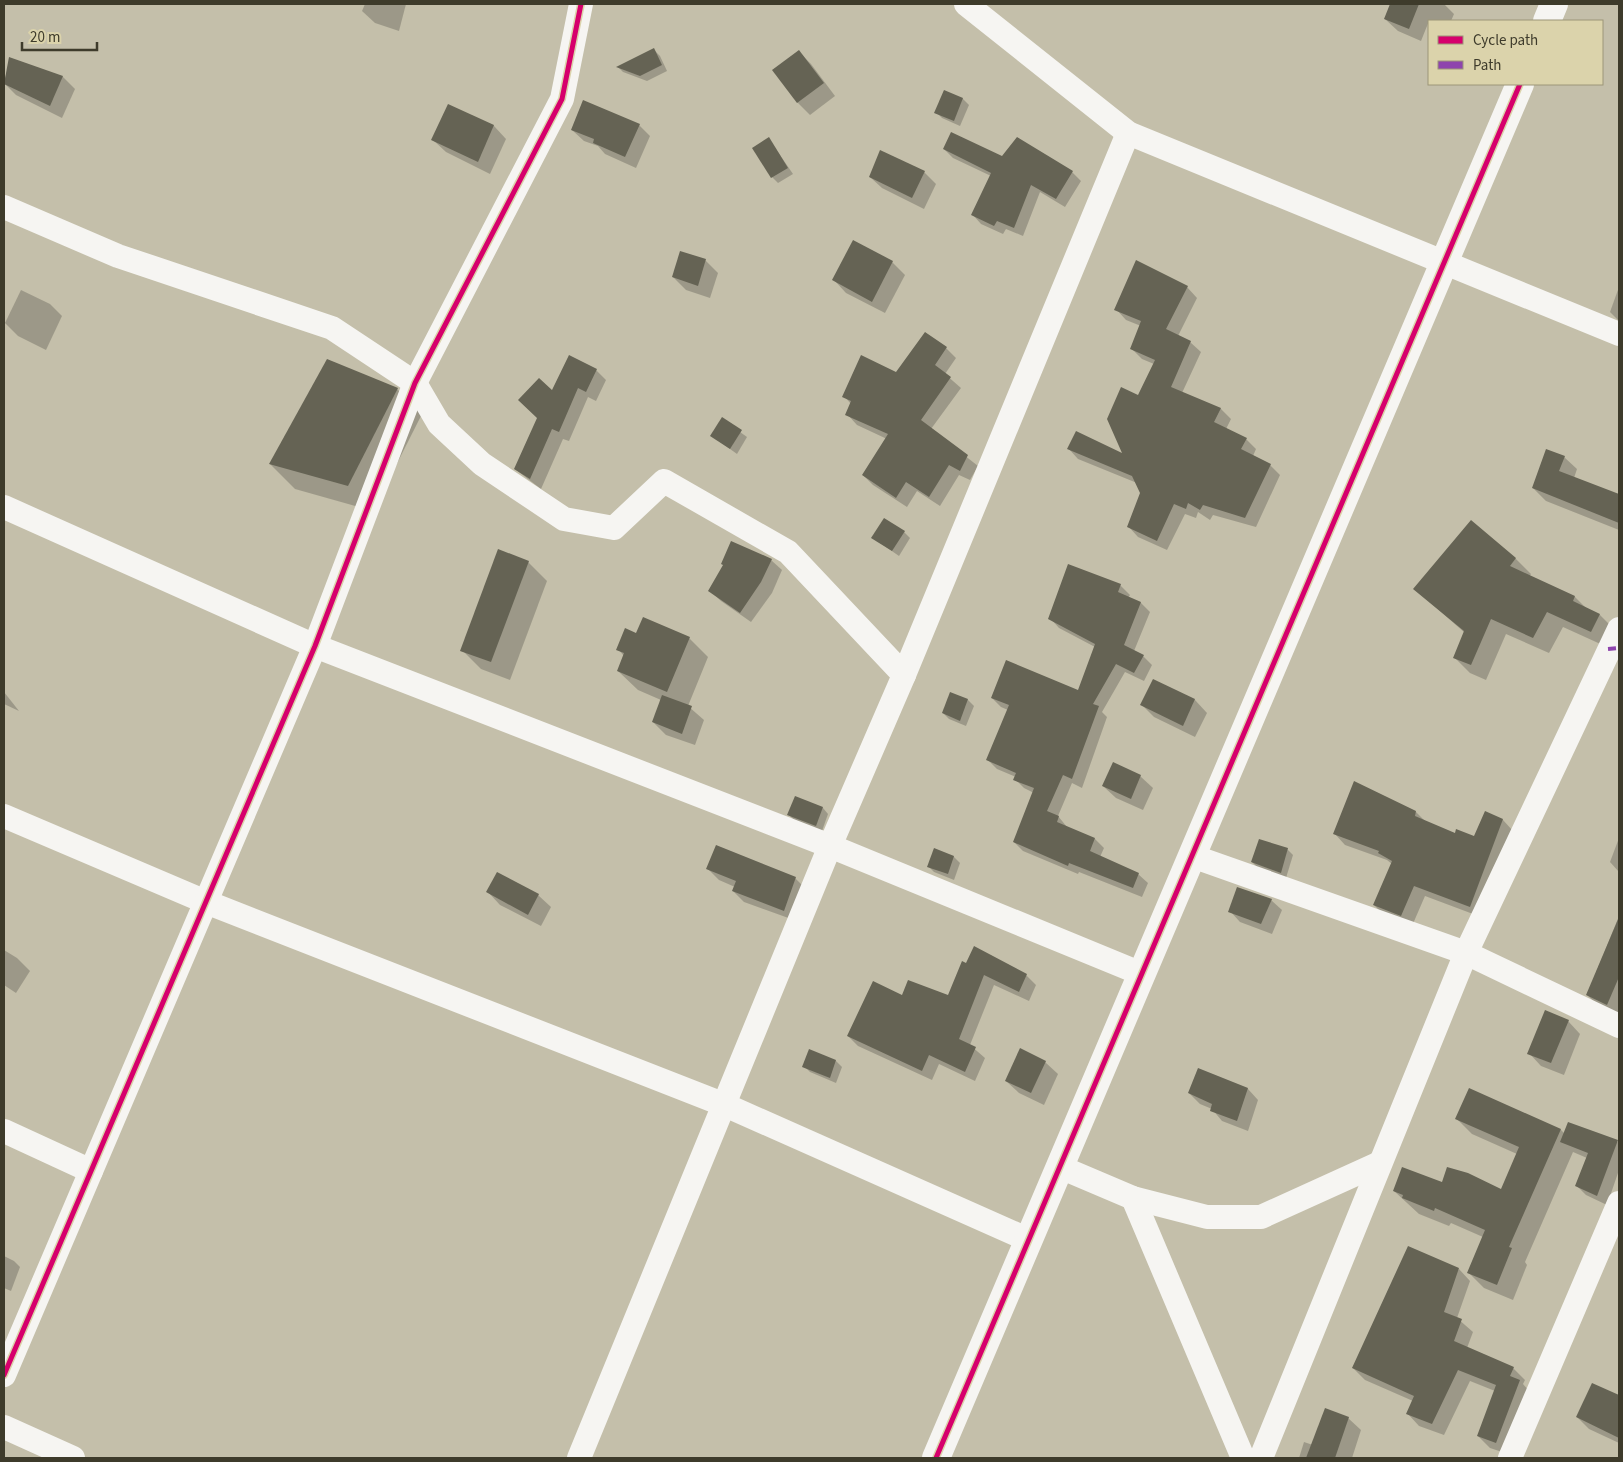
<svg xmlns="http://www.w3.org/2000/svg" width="1623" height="1462" viewBox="0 0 1623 1462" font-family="'Source Sans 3',sans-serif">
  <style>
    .shadow { fill: #0003 }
    .building { fill: #656354 }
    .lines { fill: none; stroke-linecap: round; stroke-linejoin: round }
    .minor { stroke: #f6f5f2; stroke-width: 24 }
    .tertiary { stroke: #f6f5f2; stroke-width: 28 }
    .quiet { stroke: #8e44ad; stroke-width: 4; stroke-dasharray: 8 4; stroke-linecap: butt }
    .cycleway-casing { stroke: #dbd3ab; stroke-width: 8 }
    .cycleway { stroke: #d6006c; stroke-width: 5 }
  </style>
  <rect width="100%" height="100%" fill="#c4bfaa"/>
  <g class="shadow">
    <polygon points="365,4 406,4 399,31 375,23 362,11"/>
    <polygon points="1392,4 1444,4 1454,14 1451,21 1429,21 1421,41 1398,31 1385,19"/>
    <polygon points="654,50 660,56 667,71 647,81 623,72 618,67"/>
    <polygon points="799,52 811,64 835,96 810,115 797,102"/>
    <polygon points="10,58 63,77 75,89 62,118 16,95 4,83"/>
    <polygon points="944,91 963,99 969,105 960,126 942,118 936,112"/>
    <polygon points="449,106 494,126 506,139 490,174 446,152 433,140"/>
    <polygon points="639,125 650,136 636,168 605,154 598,146 584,141 572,130"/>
    <polygon points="769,139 793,174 778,183 772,177"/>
    <polygon points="944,149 1002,157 1072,172 1081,181 1065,207 1040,192 1023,236 1006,229 1003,234 981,224 973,215 991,176 953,158"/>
    <polygon points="924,172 936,184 924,209 882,188 870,177"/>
    <polygon points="705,260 718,273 710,298 686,290 673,277"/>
    <polygon points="892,262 905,275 885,313 846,293 834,280"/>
    <polygon points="1187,287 1197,298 1178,336 1190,342 1201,352 1182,393 1221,409 1231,419 1226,429 1246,439 1256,449 1253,456 1270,465 1280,475 1256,527 1213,515 1210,520 1198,512 1196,518 1185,514 1167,550 1138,537 1128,526 1141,493 1137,483 1078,459 1068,448 1124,456 1139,396 1154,364 1142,359 1132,349 1141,326 1126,320 1116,309"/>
    <polygon points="1619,287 1619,321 1610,312"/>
    <polygon points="21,290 50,304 62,316 46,350 18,336 5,323"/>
    <polygon points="946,348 956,358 945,374 961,388 931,429 978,466 970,480 959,475 940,506 917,491 907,507 873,485 863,475 887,439 857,425 847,414 851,404 844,396 897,373"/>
    <polygon points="328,360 397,389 422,414 373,511 295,489 270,464"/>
    <polygon points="596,370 606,380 596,401 588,397 569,441 563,439 541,489 515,469 552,392"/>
    <polygon points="722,419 747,437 737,454 712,436"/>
    <polygon points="1564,457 1577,469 1574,478 1619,495 1619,530 1546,501 1533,488"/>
    <polygon points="1471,521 1516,559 1531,574 1529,577 1575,597 1586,608 1600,615 1615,630 1607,647 1563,627 1549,653 1506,634 1486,680 1470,673 1455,658 1465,633 1415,589"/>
    <polygon points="904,532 910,538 899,556 873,538"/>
    <polygon points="771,560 782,570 772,593 751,622 721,601 710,591 724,565"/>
    <polygon points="528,562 547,581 510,680 481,669 462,650"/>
    <polygon points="1120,585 1130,595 1128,598 1141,603 1150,612 1134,651 1143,656 1152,665 1144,681 1125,672 1102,712 1107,717 1082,788 1072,783 1058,816 1067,827 1095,839 1104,848 1100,857 1138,874 1148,883 1142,897 1079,872 1078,874 1023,851 1014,842 1034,793 1024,788 1015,779 1016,777 997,769 988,760 1008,710 1001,707 992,698 1079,691 1095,647 1059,628 1050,618"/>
    <polygon points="689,638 708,657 688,706 704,720 695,745 666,735 653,722 661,700 638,690 618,671 624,656 618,649"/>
    <polygon points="1153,680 1195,700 1207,713 1195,737 1154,717 1142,705"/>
    <polygon points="4,692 19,711 4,704"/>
    <polygon points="951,693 968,700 974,706 966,726 949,719 943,713"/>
    <polygon points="1140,776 1153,788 1143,810 1116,798 1103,786"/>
    <polygon points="823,808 828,814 822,831 794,820 788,814"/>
    <polygon points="1416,812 1426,822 1455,835 1475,838 1486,813 1503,820 1513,831 1481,917 1425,896 1412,926 1385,916 1374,905 1392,864 1387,860 1345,845 1335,834"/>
    <polygon points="1619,838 1619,872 1610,862"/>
    <polygon points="1287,849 1293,855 1286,878 1258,868 1252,862"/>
    <polygon points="934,850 954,857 960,863 954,880 934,872 928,866"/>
    <polygon points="708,869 795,878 806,889 794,920 744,902 733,891 735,887 719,880"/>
    <polygon points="488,892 538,895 551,907 541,926 500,905"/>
    <polygon points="1271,900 1282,910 1272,934 1240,922 1230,911"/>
    <polygon points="1619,916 1619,1017 1601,1008 1587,995"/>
    <polygon points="4,950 17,958 30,971 16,993 4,985"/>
    <polygon points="962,963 1026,975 1036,985 1029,1001 994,985 970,1045 985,1058 975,1081 939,1064 932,1080 858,1046 848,1036 903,997 949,997"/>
    <polygon points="1568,1021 1580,1034 1564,1075 1541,1066 1529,1053"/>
    <polygon points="836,1061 842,1067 836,1083 810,1072 804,1066"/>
    <polygon points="1045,1062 1058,1074 1044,1105 1019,1093 1006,1081"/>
    <polygon points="1199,1070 1248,1089 1258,1100 1248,1131 1222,1121 1212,1109 1200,1104 1189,1093"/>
    <polygon points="1457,1119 1561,1130 1565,1134 1617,1141 1619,1144 1619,1170 1607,1205 1586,1195 1577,1186 1587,1158 1573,1152 1525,1262 1527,1265 1513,1300 1484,1288 1469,1273 1483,1237 1451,1223 1449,1226 1419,1214 1394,1191 1443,1184 1501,1191 1517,1154 1472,1134"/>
    <polygon points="4,1256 14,1261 20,1267 11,1291 4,1288"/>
    <polygon points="1459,1269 1470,1281 1457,1318 1473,1332 1467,1348 1513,1368 1525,1380 1523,1384 1531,1393 1508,1454 1490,1448 1478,1436 1495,1391 1470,1381 1444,1435 1419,1426 1408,1414 1413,1401 1365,1380 1353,1368"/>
    <polygon points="1593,1385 1619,1397 1619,1443 1589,1429 1577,1417"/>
    <polygon points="1348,1418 1361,1430 1352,1458 1299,1458 1304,1442 1313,1445"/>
  </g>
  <g class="building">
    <polygon points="1390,4 1419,4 1409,29 1384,19"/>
    <polygon points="654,48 662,65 640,76 616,67"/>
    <polygon points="799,50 824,83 797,103 772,70"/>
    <polygon points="9,57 63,76 50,106 4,84"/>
    <polygon points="944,90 963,98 954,121 934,113"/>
    <polygon points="583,100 640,124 625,157 593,143 594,139 571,130"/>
    <polygon points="448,104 494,125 478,162 431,140"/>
    <polygon points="951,132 1002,156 1017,137 1073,171 1056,199 1031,185 1014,228 997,221 994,226 971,215 991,173 943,149"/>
    <polygon points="769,137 788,168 771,178 752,148"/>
    <polygon points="880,150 925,171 912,198 869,177"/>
    <polygon points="853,240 893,261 872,302 832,280"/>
    <polygon points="680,251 706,259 698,286 672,277"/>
    <polygon points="1136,260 1188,286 1166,329 1191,341 1171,387 1221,408 1214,422 1247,438 1241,449 1271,464 1245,518 1203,505 1200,510 1188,503 1186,509 1174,504 1157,541 1127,527 1140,493 1132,476 1067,449 1076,431 1122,453 1107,419 1121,387 1138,395 1155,360 1130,349 1141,321 1114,310"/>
    <polygon points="925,332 947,347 935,365 951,377 921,420 968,455 960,471 949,465 929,497 906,482 896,498 862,475 888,434 845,415 851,401 842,397 861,355 896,372"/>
    <polygon points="569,355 597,369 586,392 578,388 559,432 552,429 530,479 514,469 537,418 518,400 539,378 552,390"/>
    <polygon points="327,359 398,388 348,486 269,464"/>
    <polygon points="722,417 742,430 730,449 710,436"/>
    <polygon points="1546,449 1565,456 1559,471 1619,494 1619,523 1532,488"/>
    <polygon points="884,518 905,531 892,551 871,538"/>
    <polygon points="1471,520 1516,558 1510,566 1575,596 1573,601 1600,614 1591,632 1547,612 1533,638 1491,619 1471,665 1453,658 1464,631 1413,589"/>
    <polygon points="731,541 772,559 761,582 740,613 708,591 723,565 721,564"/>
    <polygon points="498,549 529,561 491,662 460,651"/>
    <polygon points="1068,564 1121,584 1118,592 1141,602 1124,645 1144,655 1134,673 1116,664 1093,704 1099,706 1072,779 1063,775 1047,811 1059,816 1057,822 1095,838 1090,851 1139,873 1133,888 1069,863 1068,866 1013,842 1034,788 1013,780 1016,773 986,760 1009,705 991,698 1006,660 1078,690 1095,644 1048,619"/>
    <polygon points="643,617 690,637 667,692 617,671 624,653 616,650 625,628 636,633"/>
    <polygon points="1153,679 1195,699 1183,726 1140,705"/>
    <polygon points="950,692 968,699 960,721 942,713"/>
    <polygon points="662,695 692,706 682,734 652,722"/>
    <polygon points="1113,762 1141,775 1131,799 1102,786"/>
    <polygon points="1354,781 1416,811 1415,816 1455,833 1456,829 1474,836 1485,811 1503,819 1470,907 1414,886 1401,916 1373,905 1392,861 1378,853 1379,851 1333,834"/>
    <polygon points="795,796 823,807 816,826 787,815"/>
    <polygon points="1259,839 1288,848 1281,873 1251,862"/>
    <polygon points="716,845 796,877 784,911 732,891 736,881 706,869"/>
    <polygon points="934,848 954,856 948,874 927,867"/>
    <polygon points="497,872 539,894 528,915 486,892"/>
    <polygon points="1237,887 1272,899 1261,924 1228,912"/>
    <polygon points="1619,917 1619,977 1607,1005 1586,995"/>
    <polygon points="974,946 1027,974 1019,992 984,975 959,1039 976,1047 965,1072 929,1055 922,1071 847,1036 873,981 902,995 908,980 948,995 962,961 966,963"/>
    <polygon points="1545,1010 1569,1020 1551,1063 1527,1054"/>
    <polygon points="1020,1048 1046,1061 1031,1093 1005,1081"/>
    <polygon points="809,1049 836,1060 830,1078 802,1067"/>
    <polygon points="1198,1068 1248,1088 1237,1121 1210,1111 1212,1104 1188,1093"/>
    <polygon points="1469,1088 1561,1129 1509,1247 1512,1248 1497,1285 1467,1273 1485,1230 1435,1208 1434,1211 1402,1198 1403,1195 1393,1191 1402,1167 1442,1182 1447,1167 1468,1173 1501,1189 1519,1147 1455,1119"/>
    <polygon points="1568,1122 1618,1140 1597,1196 1575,1186 1588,1153 1560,1142"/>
    <polygon points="1408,1246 1459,1268 1444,1312 1462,1319 1454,1341 1514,1367 1510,1376 1520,1380 1496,1443 1477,1436 1496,1385 1458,1370 1432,1424 1406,1414 1414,1396 1352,1368"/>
    <polygon points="1592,1383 1619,1395 1619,1438 1576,1417"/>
    <polygon points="1325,1408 1349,1417 1335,1458 1306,1458"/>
  </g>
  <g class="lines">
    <g class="minor">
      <polyline points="966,4 1128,133 1619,334"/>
      <polyline points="4,207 118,256 332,328 415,383 439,424 482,464 564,519 614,528 664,481 788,552 904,675"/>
      <polyline points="4,507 315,646 830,846 1142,974"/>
      <polyline points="4,816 206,902 725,1105 1029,1240"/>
      <polyline points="1192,856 1466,953 1619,1026"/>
      <polyline points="4,1131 91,1171"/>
      <polyline points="1060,1167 1133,1198 1207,1217 1261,1217 1380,1163"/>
      <polyline points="1133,1198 1243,1458"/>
      <polyline points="4,1375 315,646 415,383 562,99 581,4"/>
      <polyline points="4,1427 73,1458"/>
      <polyline points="579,1458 830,846 904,675 1128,133"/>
      <polyline points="1261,1458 1466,953 1619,629"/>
      <polyline points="1510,1458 1619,1203"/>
    </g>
    <g class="tertiary">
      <polyline points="1547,21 1554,4"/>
      <polyline points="936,1458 1520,84"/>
    </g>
    <polyline class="quiet" points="1608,649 1619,648"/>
    <g class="cycleway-casing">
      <g id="cycleway">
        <polyline points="4,1375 315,646 415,383 562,99 581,4"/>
        <polyline points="936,1458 1520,84"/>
      </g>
    </g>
    <use href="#cycleway" class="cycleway"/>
  </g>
  <rect width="1623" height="1462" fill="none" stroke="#3e3b2b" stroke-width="10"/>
  <rect x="1428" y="20" width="175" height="65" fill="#dbd3ab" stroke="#9c9678"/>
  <rect x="1438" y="36" width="25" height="8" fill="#d6006c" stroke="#9c9678"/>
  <text x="1473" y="45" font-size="15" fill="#3e3b2b">Cycle path</text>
  <rect x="1438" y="61" width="25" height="8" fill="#8e44ad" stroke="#9c9678"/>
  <text x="1473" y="70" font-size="15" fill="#3e3b2b">Path</text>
  <path d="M22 42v8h75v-8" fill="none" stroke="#3e3b2b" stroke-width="2.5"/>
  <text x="30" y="42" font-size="15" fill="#3e3b2b" stroke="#dbd3ab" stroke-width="4" paint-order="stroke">20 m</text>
</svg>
